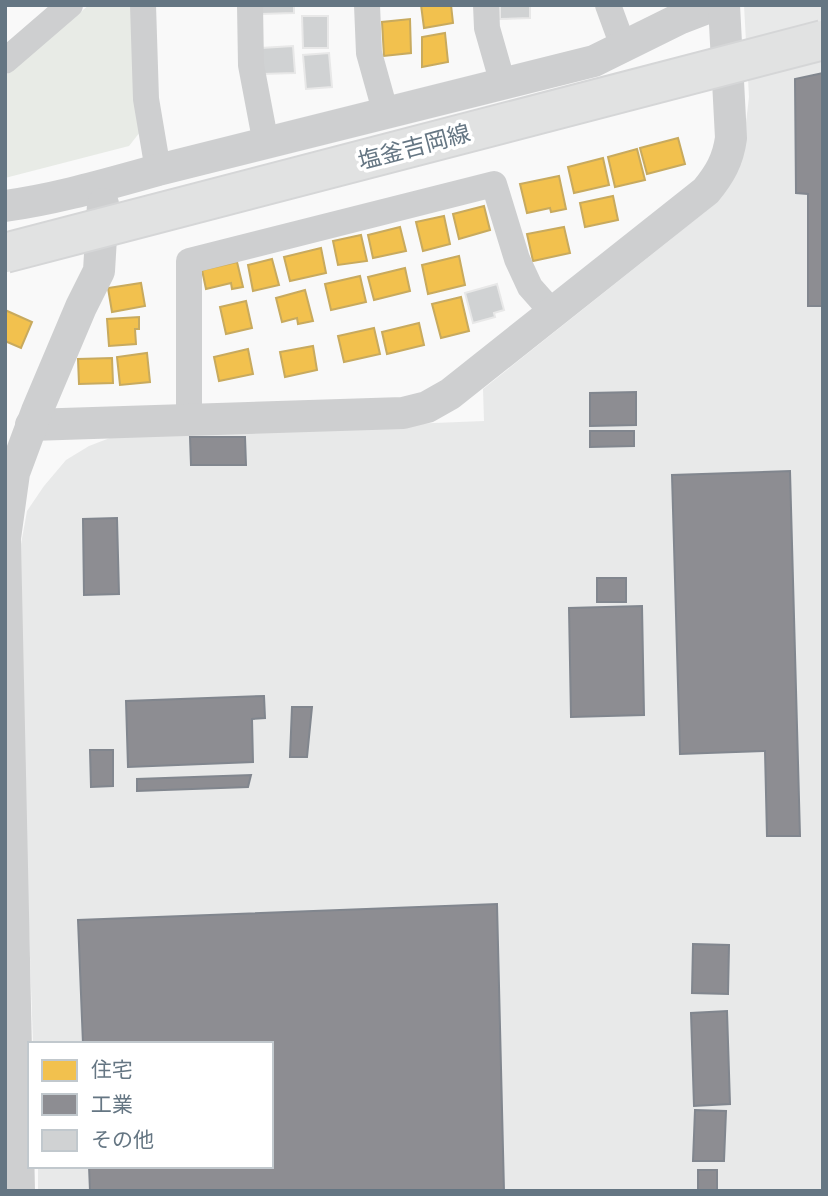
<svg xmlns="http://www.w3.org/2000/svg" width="828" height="1196" viewBox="0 0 828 1196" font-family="Inter,'Noto Sans JP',sans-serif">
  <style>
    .built { fill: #e8e9e9 }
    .green { fill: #e8ebe6 }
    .homes { fill: #f2c14e; stroke: #c8aa5e; stroke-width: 2 }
    .industry { fill: #8d8d92; stroke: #81868e; stroke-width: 2 }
    .building { fill: #d0d2d3; stroke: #e8e8e8; stroke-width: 2 }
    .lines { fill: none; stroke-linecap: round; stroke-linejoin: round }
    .minor { stroke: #cecfd0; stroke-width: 26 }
    .tertiary { stroke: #cecfd0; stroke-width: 32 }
    .primary-bridge-casing { stroke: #d5d6d7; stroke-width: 42; stroke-linecap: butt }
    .primary-bridge { stroke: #e1e2e2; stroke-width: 38 }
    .labels { text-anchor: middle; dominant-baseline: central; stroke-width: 7; stroke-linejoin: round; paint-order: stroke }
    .street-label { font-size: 23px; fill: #657683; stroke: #fff }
  </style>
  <rect width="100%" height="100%" fill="#f9f9f9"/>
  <polygon class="built" points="744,5 823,5 823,1191 38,1191 38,1166 271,1166 271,1044 33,1044 22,722 19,555 27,511 44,486 66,460 89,446 115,436 484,421 483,389 710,208 742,156 749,97"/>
  <polygon class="green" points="89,5 132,5 140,132 129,146 5,178 5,76"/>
  <g class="homes">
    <polygon points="421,5 451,5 453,23 424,28"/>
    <polygon points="410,19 411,53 384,56 382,22"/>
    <polygon points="445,33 448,62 422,67 422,37"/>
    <polygon points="678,138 685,164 647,174 640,148"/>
    <polygon points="637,149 645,180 615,187 608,157"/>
    <polygon points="603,158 609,185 574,193 568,167"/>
    <polygon points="559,176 566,209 551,212 550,208 527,213 520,184"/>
    <polygon points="613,196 618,220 585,227 580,203"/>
    <polygon points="484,206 490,230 459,239 453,214"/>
    <polygon points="444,216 450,244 423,251 416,222"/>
    <polygon points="400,227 406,251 373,258 368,235"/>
    <polygon points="564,227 570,253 533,261 527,234"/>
    <polygon points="361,235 367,261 338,265 333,241"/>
    <polygon points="321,248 326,273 290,281 284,257"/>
    <polygon points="459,256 465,285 428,294 422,265"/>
    <polygon points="272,259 279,285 253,291 248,265"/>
    <polygon points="237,262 243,287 232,289 231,283 206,289 202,270"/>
    <polygon points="405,268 410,291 374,300 368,277"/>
    <polygon points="360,276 366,302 331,310 325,284"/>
    <polygon points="141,283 145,306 112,312 108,288"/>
    <polygon points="305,290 313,321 298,324 297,318 282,322 276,298"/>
    <polygon points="461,297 469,331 441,338 432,304"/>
    <polygon points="246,301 252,328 226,334 220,307"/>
    <polygon points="5,310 32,322 21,348 5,341"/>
    <polygon points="139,317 139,329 135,329 136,344 109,346 107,319"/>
    <polygon points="419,323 424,345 387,354 382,332"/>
    <polygon points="374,328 380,354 344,362 338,336"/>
    <polygon points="313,346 317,370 285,377 280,352"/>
    <polygon points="248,349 253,374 219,381 214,357"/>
    <polygon points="147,353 150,382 120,385 117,357"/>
    <polygon points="112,358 113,383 79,384 78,359"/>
  </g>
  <g class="industry">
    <polygon points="823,73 823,306 808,306 808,194 796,193 795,79"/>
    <polygon points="636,392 636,425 590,426 590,393"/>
    <polygon points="590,431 634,431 634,446 590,447"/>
    <polygon points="190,437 245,437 246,465 191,465"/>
    <polygon points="790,471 800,836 767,836 765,751 680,754 672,475"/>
    <polygon points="117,518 119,594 84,595 83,519"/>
    <rect x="597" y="578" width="29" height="24"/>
    <polygon points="642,606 644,715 571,717 569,608"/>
    <polygon points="264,696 265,718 252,719 253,762 128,767 126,701"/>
    <polygon points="292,707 312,707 307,757 290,757"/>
    <polygon points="90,750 113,750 113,786 91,787"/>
    <polygon points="251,775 248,787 137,791 137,779"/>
    <polygon points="497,904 504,1191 90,1191 89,1166 271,1166 271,1044 83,1044 78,920"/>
    <polygon points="693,944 729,945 728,994 692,993"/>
    <polygon points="727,1011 730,1104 694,1106 691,1013"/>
    <polygon points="695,1110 726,1111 724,1161 693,1161"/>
    <rect x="698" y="1170" width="19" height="21"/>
  </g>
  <g class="building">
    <polygon points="261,5 294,5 294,13 261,14"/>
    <polygon points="500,5 530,5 530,18 500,19"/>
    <polygon points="302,16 328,16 328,48 303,48"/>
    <polygon points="293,46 295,73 262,74 261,48"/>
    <polygon points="329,53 332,87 306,89 303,55"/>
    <polygon points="497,284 504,310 494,313 495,317 473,323 465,293"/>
  </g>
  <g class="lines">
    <g class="minor">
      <polyline points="143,5 146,99 158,170"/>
      <polyline points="250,5 251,65 266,144"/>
      <polyline points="367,5 369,53 386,114"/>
      <polyline points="486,5 487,28 503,84"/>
      <polyline points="608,5 623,46"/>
      <polyline points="5,61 70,5"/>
      <polyline points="189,420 189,261 494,184 517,259 530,287 553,313"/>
    </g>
    <g class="tertiary">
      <path d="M5,206c52,-7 102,-22 153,-36l436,-109 87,-43 26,-10 17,-1"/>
      <path d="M31,425l372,-12 24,-6 23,-13 256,-203c14,-17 22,-31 25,-53l-7,-133"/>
      <polyline points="5,538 14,473 37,411 81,307 99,271 103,204"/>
      <polyline points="5,542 19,1191"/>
    </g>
    <g class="primary-bridge-casing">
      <polyline id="primary-bridge" points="5,253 823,40"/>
    </g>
    <use href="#primary-bridge" class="primary-bridge"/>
  </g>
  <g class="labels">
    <g class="street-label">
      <text transform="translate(414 147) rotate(-15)">塩釜吉岡線</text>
    </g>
  </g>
  <rect width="828" height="1196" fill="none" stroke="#657683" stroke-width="14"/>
  <rect x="28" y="1042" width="245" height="126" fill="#ffffff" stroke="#c1c8cd" stroke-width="2"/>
  <rect x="42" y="1060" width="35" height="21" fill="#f2c14e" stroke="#c1c8cd" stroke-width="2"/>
  <text x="91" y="1077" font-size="21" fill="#657683">住宅</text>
  <rect x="42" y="1094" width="35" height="21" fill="#8d8d92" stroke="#c1c8cd" stroke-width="2"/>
  <text x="91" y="1112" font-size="21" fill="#657683">工業</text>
  <rect x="42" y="1130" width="35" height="21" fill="#d0d2d3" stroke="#c1c8cd" stroke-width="2"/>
  <text x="91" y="1147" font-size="21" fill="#657683">その他</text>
</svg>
